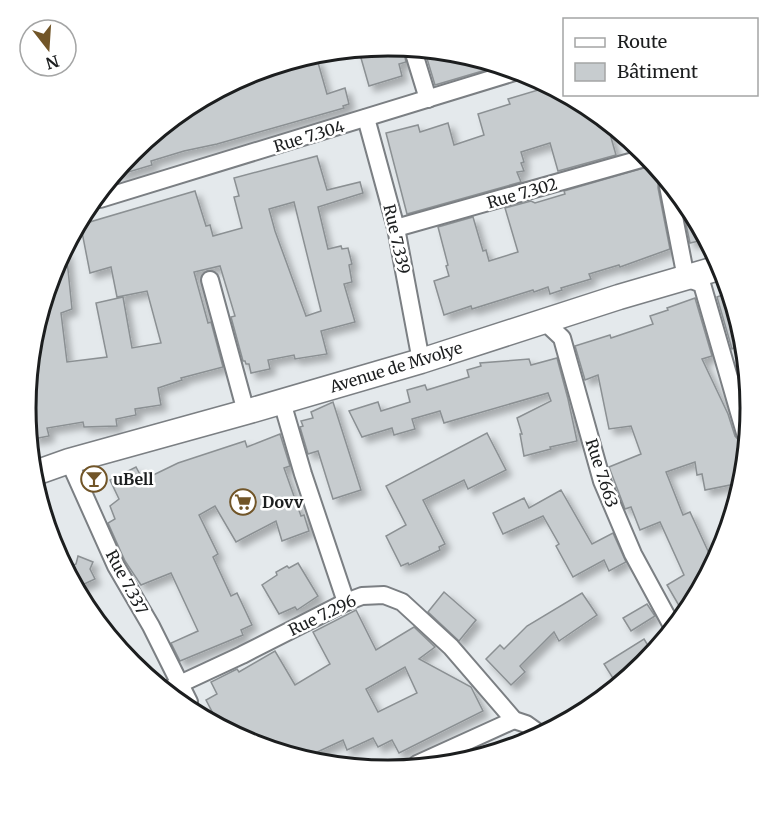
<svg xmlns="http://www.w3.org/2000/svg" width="776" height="815" viewBox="0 0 776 815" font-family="Merriweather,serif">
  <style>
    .building { fill: #c7cccf; stroke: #8b9093; stroke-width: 1.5; fill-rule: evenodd; filter: url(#shadow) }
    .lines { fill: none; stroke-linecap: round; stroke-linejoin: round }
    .minor-casing { stroke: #7b7f83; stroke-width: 20 }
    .secondary-casing { stroke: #7b7f83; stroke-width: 27 }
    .minor { stroke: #fff; stroke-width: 16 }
    .secondary { stroke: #fff; stroke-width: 24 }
    .labels { text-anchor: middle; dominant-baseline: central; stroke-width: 5; stroke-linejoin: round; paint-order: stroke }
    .street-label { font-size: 16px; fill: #1c1e1f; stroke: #fff }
    .poi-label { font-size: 16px; font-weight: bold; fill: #1c1e1f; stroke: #fff; text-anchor: start }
    .rim { fill: none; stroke: #1c1e1f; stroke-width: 3 }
  </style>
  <defs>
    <filter id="shadow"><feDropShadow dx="5.5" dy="5.5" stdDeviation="3" flood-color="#0004"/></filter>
  </defs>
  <rect width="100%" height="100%" fill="#e4e9ec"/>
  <g class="building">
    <polygon points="388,45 403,48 406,62 399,64 402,76 369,86 359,51"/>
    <polygon points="425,52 431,54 496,67 435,85"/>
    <polygon points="317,59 327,94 345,88 349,104 343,106 344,108 217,144 184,151 151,161 152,165 115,176 132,151 250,72"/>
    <polygon points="548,87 608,127 616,155 558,171 550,143 521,152 524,162 521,163 524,171 517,172 521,182 407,214 386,133 418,125 420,132 448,123 454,145 484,135 478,114 510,104 508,99"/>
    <path d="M317,156l10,34 33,-8 3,11 -45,14 10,42 13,-3 1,3 6,-1 4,16 -3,1 3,17 -8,2 11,38 -34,9 6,23 -32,5 -1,-4 -26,5 2,9 -19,4 -2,-9h-3l-1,-3h-2l-12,-44 4,-1 -15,-50 -26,6 14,51 3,-1 12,45 -42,11 1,2 -24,8 3,17 -26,4 1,6 -20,4 1,7 -33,1 -1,-5 -36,6 2,8 -16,3 -6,-39 26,-132 13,-18 6,59 -11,4 6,49 40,-5 -11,-54 27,-6 9,51 29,-5 -14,-52 -30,6 -6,-30 -21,6 -9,-46 2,-3 112,-33 11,35 4,-1 3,11 29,-8 -8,-31 5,-1 -5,-18zM294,202l27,109 -15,5 -31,-85 -6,-22z"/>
    <polygon points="654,165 662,178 658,182 658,188 670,249 620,267 619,265 589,274 591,279 561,288 562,290 550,294 548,287 534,292 533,290 472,309 471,306 444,315 434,281 449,276 446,266 448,265 438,227 473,217 483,251 486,250 489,261 518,252 505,208 531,201 535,203 565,194 564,191"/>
    <polygon points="683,210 703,240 690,243"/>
    <polygon points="725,294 727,301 729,300 738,346 732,349 717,297"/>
    <polygon points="695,298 712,356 702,359 728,414 735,436 743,445 742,448 737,449 740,462 735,484 705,490 702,474 697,475 695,462 666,472 683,515 690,512 708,551 724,541 723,547 681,609 667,585 684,575 660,522 640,530 631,507 625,509 609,467 641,454 631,426 609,429 598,375 585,380 575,346 610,335 611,338 653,324 650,316 668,310 667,308"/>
    <polygon points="557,358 568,399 577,441 550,447 551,449 524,456 520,434 522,434 517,418 551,401 548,393 444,423 440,411 412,419 415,429 394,435 392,428 362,437 349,411 378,402 381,411 410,402 407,390 425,385 427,390 469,377 467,370 481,366 480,363 529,359 531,365"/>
    <polygon points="333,402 361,490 333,499 318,451 308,454 300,427 303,426 301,421 313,418 311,412"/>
    <polygon points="487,433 506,470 468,489 464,480 423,500 445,544 439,547 440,550 409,565 408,563 401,566 386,536 406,525 386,486"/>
    <polygon points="280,434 290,466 284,468 301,516 304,515 309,531 282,541 276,521 236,542 215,506 199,515 218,554 213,557 231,596 237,593 252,625 241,630 243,635 180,661 171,643 198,631 171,573 141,585 125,561 108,523 115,519 110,506 119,499 110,480 136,467 143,480 178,463 245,441 247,447"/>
    <polygon points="561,490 592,544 613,533 626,562 609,571 604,560 573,577 556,546 559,544 543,516 503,534 493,513 524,498 529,508"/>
    <polygon points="78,556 93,562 90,569 95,579 80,586 67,568 76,564"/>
    <polygon points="298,563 318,596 297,610 295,607 279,614 262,585 277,575 276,572 287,566 289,568"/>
    <polygon points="444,592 476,620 459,641 428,612"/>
    <polygon points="582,593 597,615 559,641 554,632 520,666 525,672 511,685 486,659 500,645 504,649 527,626"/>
    <polygon points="647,604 655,616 631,631 623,618"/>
    <path d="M356,610l20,40 38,-23 21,20 -16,12 52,28 12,24 -84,42 -7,-13 -14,7 -5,-9 -26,12 -4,-10 -32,15 -62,-13 -32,-21 -11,-21 11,-6 -6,-12 26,-13 2,3 36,-21 20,34 35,-21 -17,-32zM405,667l12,26 -39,19 -12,-23z"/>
    <polygon points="644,639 652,652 644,664 616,683 604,664"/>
  </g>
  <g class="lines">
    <g class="minor-casing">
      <g id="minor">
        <polyline points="413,50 428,99"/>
        <polyline points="366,118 396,228 421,361"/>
        <polyline points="668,186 686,278 702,284 745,433"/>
        <polyline points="100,199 518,71"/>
        <polyline points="396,228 648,157"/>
        <polyline points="210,280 246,412"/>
        <polyline points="544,321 562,338 602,481 633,554 671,624"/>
        <polyline points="282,402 303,474 346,602"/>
        <polyline points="69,461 116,566 151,626 189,702"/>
        <polyline points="169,689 242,655 346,602 362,596 384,595 402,602 451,647 514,720 526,724 540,734"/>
        <polyline points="417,764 514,720"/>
      </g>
    </g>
    <g class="secondary-casing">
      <polyline id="secondary" points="38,472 69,461 246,412 421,361 619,297 722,267"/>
    </g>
    <use href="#minor" class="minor"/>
    <use href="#secondary" class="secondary"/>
  </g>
  <defs>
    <g id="bar-ring" transform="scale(1.35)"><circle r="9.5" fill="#fff" stroke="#715528" stroke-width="1.5"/><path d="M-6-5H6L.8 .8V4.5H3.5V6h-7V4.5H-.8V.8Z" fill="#715528"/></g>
    <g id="supermarket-ring" transform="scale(1.35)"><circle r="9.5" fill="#fff" stroke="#715528" stroke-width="1.5"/><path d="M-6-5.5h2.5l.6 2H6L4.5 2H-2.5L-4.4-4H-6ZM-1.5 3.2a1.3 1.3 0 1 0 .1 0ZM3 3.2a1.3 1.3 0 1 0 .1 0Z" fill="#715528"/></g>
  </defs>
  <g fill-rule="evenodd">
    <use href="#bar-ring" x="94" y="479"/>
    <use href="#supermarket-ring" x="243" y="502"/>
  </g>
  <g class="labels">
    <g class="street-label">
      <text transform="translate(309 136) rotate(-17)">Rue 7.304</text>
      <text transform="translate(522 193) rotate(-16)">Rue 7.302</text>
      <text transform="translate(397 239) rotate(77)">Rue 7.339</text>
      <text transform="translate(396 367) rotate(-17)">Avenue de Mvolye</text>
      <text transform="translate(602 473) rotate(72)">Rue 7.663</text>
      <text transform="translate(127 582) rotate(62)">Rue 7.337</text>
      <text transform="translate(322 615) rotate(-26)">Rue 7.296</text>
    </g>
    <g class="poi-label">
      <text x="113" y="479">uBell</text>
      <text x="262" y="502">Dovv</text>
    </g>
  </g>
  <path d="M0 0H776V815H0ZM36 408a352 352 0 1 1 704 0a352 352 0 1 1-704 0Z" fill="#fff" fill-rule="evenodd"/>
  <path class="rim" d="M36 408a352 352 0 1 1 704 0a352 352 0 1 1-704 0Z"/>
  <rect x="563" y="18" width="195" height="78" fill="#ffffff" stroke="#a4a5a5" stroke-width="1.5"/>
  <rect x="575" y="38" width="30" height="9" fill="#ffffff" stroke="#a4a5a5" stroke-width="1.5"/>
  <text x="617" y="48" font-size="18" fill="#1c1e1f">Route</text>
  <rect x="575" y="63" width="30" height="18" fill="#c7cccf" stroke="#a4a5a5" stroke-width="1.5"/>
  <text x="617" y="78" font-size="18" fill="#1c1e1f">Bâtiment</text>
  <g transform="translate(48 48) rotate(163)"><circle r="28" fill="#ffffff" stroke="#a4a5a5" stroke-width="1.5"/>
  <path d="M0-4.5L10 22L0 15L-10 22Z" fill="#715528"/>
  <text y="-9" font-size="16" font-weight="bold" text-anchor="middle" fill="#1c1e1f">N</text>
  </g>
</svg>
